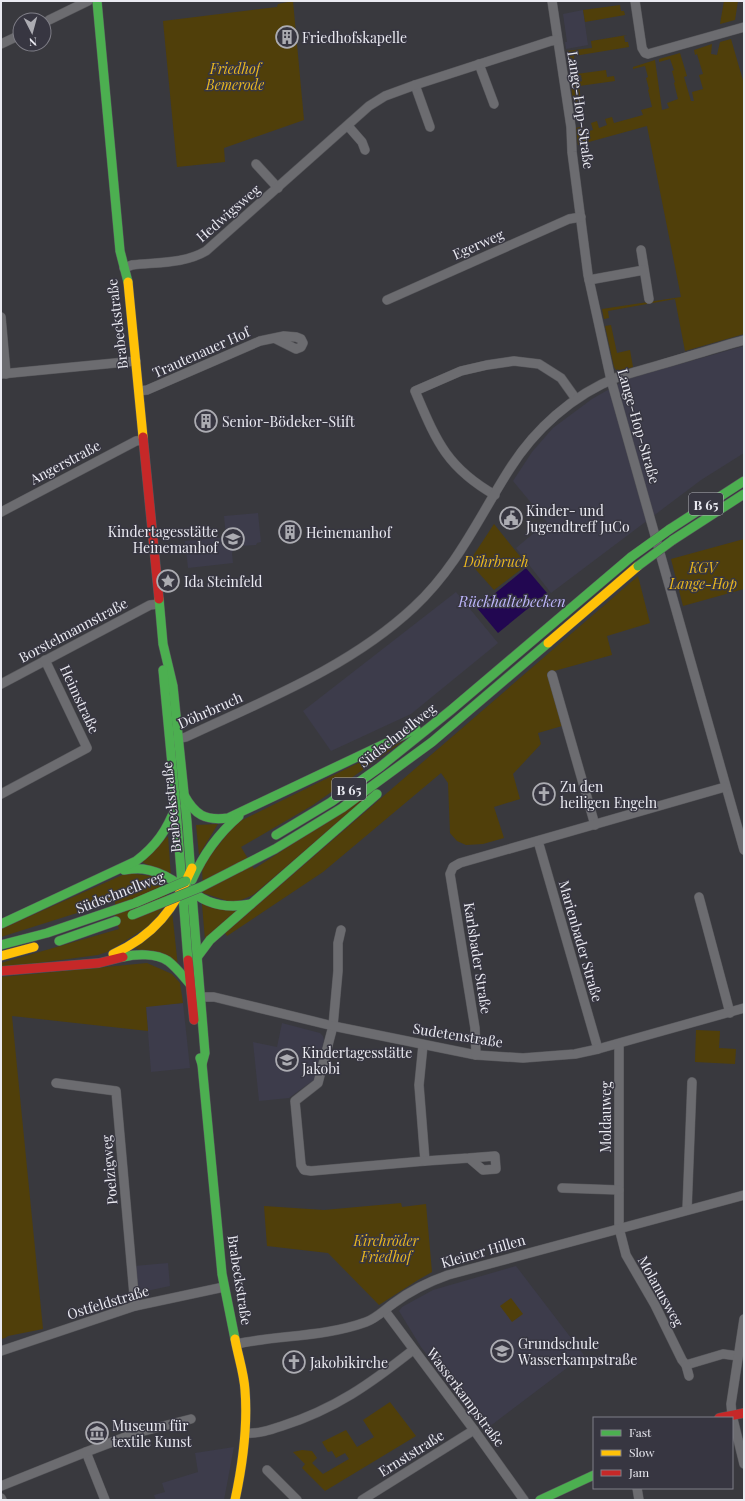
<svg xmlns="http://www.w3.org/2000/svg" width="745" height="1501" viewBox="0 0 745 1501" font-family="'Playfair Display',serif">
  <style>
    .built { fill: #3d3c4b }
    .green { fill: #503f0a }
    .water { fill: #220751 }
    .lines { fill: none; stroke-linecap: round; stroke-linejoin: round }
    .street-casing { stroke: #56565a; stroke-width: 10 }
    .fast-casing { stroke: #56565a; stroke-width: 10 }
    .slow-casing { stroke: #56565a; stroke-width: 10 }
    .jam-casing { stroke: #56565a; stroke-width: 10 }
    .street { stroke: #6c6c70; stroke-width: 9 }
    .fast { stroke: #4caf50; stroke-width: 9 }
    .slow { stroke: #ffc107; stroke-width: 9 }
    .jam { stroke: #c62828; stroke-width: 9 }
    .fast-bridge-casing { stroke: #56565a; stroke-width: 10; stroke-linecap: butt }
    .fast-bridge { stroke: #4caf50; stroke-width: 9 }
    .labels { text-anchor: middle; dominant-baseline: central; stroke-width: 3; stroke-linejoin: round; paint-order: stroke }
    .shield { fill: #373641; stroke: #b4b4bc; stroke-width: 1 }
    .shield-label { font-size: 13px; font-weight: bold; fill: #eaeaf1 }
    .poi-label { font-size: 14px; fill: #eaeaf1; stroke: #373641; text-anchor: start }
    .park-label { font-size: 14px; font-style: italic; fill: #e9b71f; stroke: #373641 }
    .street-label { font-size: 14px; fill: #eaeaf1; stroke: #373641 }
    .water-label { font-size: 15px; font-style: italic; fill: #bdb6fa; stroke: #373641 }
  </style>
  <rect width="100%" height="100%" fill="#39393e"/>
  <g class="built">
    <polygon points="583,10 588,45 566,49 565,42 567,42 563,14"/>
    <polygon points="744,346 744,453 701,480 551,593 516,548 547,522 513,481 532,452 553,428 592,399 627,379"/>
    <polygon points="258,513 261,542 257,543 256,545 240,546 239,544 235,545 232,553 233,563 188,568 185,541 226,537 224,516"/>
    <polygon points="456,592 498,643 411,714 331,751 303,711"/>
    <polygon points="183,1003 190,1068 151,1072 146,1006"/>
    <polygon points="282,1023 320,1033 323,1036 324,1040 315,1079 289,1098 259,1101 253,1042 277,1047"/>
    <polygon points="168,1263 170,1286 137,1293 134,1266"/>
    <polygon points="516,1266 584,1355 485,1430 483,1429 485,1427 484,1425 482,1426 421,1347 399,1311 402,1307 433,1290"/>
    <polygon points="234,1447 224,1500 156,1500 154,1495 165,1492 162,1483 198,1472 195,1453"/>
  </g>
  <g class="green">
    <polygon points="293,1 304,120 224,148 225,162 177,167 163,21 277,7 278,4"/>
    <polygon points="724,1 738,1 735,20 720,24"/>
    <polygon points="620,5 621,11 624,11 625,15 585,22 583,10"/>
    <polygon points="627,35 624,36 625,42 628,42 629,47 574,56 576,69 569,70 566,51 592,48 591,41"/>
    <polygon points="731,39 744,84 744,334 685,351 675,299 608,311 609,318 604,319 602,309 681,297 647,126 578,145 576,128 583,126 585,132 593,130 591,123 597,121 599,128 607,125 605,119 612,117 614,123 643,115 641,110 652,107 648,90 649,89 646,78 648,77 645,66 633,69 633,67 655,60 662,110 669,108 667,103 678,99 674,83 675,82 672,71 674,70 670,59 659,62 659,59 680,53 687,76 684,77 691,101 694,101 692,92 703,89 699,75 703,74 697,54 695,55 694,50 712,44 711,54 717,55 720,42"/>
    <polygon points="606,70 607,77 614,76 615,81 579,86 581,101 573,102 571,85 582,81 581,75 570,77 569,75"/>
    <polygon points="611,325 617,353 630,350 633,367 620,371 616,370 614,367 605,326"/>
    <polygon points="494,524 527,565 494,590 469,562"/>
    <polygon points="744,539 744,589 683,606 671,559"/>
    <polygon points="638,576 650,623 607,636 612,655 547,673 562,726 538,733 541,744 513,774 520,799 494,807 504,838 483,844 466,845 457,841 450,833 448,783 441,773 323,872 227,936 225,933"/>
    <polygon points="405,740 313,805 241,847 254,869 377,789 253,895 234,903 203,893 202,866 236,823"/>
    <polygon points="218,824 199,855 196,825"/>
    <polygon points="168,836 171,877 142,862"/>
    <polygon points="127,873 159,877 169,901 149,926 107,952 98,955 1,968 1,963 119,929 115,917 115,901 1,937 1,929"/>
    <polygon points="202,904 239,910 205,940"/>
    <polygon points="172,911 178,967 135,948"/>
    <polygon points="147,963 172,974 180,983 183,1003 146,1007 148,1031 12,1016 43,1329 8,1336 5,1338 1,1339 1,977"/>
    <polygon points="696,1030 720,1031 719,1048 736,1049 735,1064 695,1062"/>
    <polygon points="401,1203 402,1207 426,1204 432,1272 418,1280 379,1305 328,1253 267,1246 264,1206 324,1210"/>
    <polygon points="511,1298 523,1314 512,1322 500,1306"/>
    <polygon points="390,1402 416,1436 325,1491 302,1468 305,1464 293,1452 302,1450 312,1451 317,1458 312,1463 323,1474 349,1459 345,1453 336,1458 332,1451 328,1452 322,1442 346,1430 357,1447 374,1437 363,1420"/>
  </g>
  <polygon class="water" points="526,568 547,593 498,633 477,608"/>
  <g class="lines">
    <g class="street-casing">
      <g id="street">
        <polyline points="552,1 571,127 572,152 588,275 611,380 744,850"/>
        <polyline points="635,1 642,48 645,53 648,54 744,27"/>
        <polyline points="49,20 88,1"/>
        <polyline points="1,44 20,35"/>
        <polyline points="479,64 494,104"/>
        <polyline points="415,85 430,127"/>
        <polyline points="348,126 362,142 365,150"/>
        <polyline points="256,164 278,188"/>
        <polyline points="641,250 649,299"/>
        <path d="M124,268l8,-3c25,-3 52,-1 74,-14l163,-145 16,-10 30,-11 136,-44 6,-1"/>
        <polyline points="589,280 644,270"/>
        <polyline points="387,300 569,219 581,217"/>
        <polyline points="1,317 6,374"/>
        <polyline points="1,374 136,361"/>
        <polyline points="139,391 147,390 260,341 284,336 296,337 301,339 303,343 301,347 296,349 274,338"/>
        <path d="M495,495c-49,-28 -59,-55 -80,-104l46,-20 26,-6 27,-4 25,3 22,14 15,21"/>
        <polyline points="1,512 136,441 143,440"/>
        <polyline points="552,675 595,825"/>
        <polyline points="1,684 150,605 159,604"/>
        <path d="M174,740l12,-3c79,-37 164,-70 228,-130 43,-40 64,-88 95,-137 25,-40 63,-75 109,-93 13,-4 27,-8 41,-12 28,-8 56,-17 85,-25"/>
        <polyline points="1,794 87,748 45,660"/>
        <polyline points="538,841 598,1049"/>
        <polyline points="699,897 730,1013"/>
        <polyline points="341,930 338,943 338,971 333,1026 318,1083 295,1101 301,1165 304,1170 311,1171 425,1161 419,1085 423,1045"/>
        <polyline points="194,997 214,997 333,1026 476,1055 523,1058 575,1054 598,1049 744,1008"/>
        <polyline points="619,1044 619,1228 626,1255 655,1305 682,1360 686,1365 723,1354 738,1356"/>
        <polyline points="476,1055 475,1028 450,874 453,867 460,863 725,787"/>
        <polyline points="56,1083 116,1091 135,1306"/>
        <polyline points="425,1161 469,1158 483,1170 496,1169 495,1156 469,1158"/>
        <polyline points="562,1188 619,1190"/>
        <polyline points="687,1210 692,1082"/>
        <polyline points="385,1311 474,1430 524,1500"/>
        <polyline points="744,1319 731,1404 732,1415 744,1464"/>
        <path d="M236,1344c43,-9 89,-7 130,-22 11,-4 18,-12 28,-19 16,-12 34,-21 54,-28l296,-80"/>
        <polyline points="1,1351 135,1306 224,1287"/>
        <polyline points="686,1365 689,1376"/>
        <path d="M246,1433c12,1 24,-3 36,-7 53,-17 88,-42 131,-76"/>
        <polyline points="86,1452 105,1500"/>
        <polyline points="267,1470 297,1500"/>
        <polyline points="1,1486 86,1452 136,1433 191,1419"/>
        <polyline points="637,1488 639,1500"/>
        <polyline points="1,1498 2,1500"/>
        <polyline points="362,1500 474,1430"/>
      </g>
    </g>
    <g class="fast-casing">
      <g id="fast">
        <polyline points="97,1 120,251 128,282"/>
        <polyline points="670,529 744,481"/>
        <polyline points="673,540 744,494"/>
        <polyline points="159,599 163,644 173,686 187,822 191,876"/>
        <polyline points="163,670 175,796 188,960"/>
        <path d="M184,795c11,20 21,26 44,23l188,-89"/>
        <polyline points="276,835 331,802 380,767 451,710 631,557"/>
        <polyline points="240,867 275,849 342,808 432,742 548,643"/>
        <path d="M124,870c6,-1 12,-2 19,-1 16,2 45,16 49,33"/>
        <path d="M192,880c11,-25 26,-46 47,-64"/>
        <path d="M187,887c18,18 39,22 64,17"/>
        <polyline points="192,894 205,1053 202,1064"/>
        <path d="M1,924l135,-63c20,-15 31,-31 40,-55"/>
        <polyline points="59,941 116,921"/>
        <polyline points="1,945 47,933 132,904"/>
        <polyline points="198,956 210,940 377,794"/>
        <path d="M123,957c13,-3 33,-4 45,4 8,6 15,15 22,23"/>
        <polyline points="200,1058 202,1064 222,1274 235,1339"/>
        <polyline points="540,1500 594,1475"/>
      </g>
    </g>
    <g class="slow-casing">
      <g id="slow">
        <polyline points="128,282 143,437"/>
        <polyline points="548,643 638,566"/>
        <path d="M113,954c41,-18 62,-46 79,-86"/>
        <polyline points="1,956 34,947"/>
        <path d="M235,1500c8,-37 13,-72 10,-110 -1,-17 -7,-34 -10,-51"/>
      </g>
    </g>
    <g class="jam-casing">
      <g id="jam">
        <polyline points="143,437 159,599"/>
        <polyline points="188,960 194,1020"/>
        <polyline points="1,971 99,963 123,957"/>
        <polyline points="719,1418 744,1413"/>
      </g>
    </g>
    <use href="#street" class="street"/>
    <use href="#fast" class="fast"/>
    <use href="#slow" class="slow"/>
    <use href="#jam" class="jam"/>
    <g class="fast-bridge-casing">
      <g id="fast-bridge">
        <polyline points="631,557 670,529"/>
        <polyline points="638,566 673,540"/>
        <polyline points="135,903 186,881"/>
        <polyline points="132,915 201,887 240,867"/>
      </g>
    </g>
    <use href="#fast-bridge" class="fast-bridge"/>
  </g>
  <defs>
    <g id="building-ring" transform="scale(1.15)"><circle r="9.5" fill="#373641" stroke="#acacb2" stroke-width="1.5"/><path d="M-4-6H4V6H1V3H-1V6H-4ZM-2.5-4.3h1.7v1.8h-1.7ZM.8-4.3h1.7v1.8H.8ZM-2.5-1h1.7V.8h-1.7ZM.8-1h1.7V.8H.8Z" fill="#acacb2"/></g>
    <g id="civic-ring" transform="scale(1.15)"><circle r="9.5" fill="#373641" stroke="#acacb2" stroke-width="1.5"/><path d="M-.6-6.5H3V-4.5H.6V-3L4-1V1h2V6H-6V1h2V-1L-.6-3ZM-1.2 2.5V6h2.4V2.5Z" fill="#acacb2"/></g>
    <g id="school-ring" transform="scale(1.15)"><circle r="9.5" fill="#373641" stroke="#acacb2" stroke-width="1.5"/><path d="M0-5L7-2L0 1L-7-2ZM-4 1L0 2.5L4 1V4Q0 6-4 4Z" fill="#acacb2"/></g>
    <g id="sight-ring" transform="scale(1.15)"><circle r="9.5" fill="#373641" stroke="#acacb2" stroke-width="1.5"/><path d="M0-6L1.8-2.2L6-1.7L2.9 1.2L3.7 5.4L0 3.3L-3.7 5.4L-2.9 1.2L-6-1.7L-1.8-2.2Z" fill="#acacb2"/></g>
    <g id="church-ring" transform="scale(1.15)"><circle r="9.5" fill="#373641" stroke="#acacb2" stroke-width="1.5"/><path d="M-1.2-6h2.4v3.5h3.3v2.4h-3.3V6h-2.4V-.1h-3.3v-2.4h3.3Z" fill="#acacb2"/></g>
    <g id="museum-ring" transform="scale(1.15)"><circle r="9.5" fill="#373641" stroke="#acacb2" stroke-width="1.5"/><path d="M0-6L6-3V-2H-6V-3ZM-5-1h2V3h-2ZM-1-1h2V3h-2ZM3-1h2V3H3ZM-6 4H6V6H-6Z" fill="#acacb2"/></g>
  </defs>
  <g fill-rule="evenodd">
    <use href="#building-ring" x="287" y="37"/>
    <use href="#building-ring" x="206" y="421"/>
    <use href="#civic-ring" x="511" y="518"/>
    <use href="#building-ring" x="290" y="532"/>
    <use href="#school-ring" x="233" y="539"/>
    <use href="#sight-ring" x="168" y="581"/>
    <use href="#church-ring" x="544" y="794"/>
    <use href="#school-ring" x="287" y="1060"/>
    <use href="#school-ring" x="502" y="1351"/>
    <use href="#church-ring" x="294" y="1362"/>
    <use href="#museum-ring" x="97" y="1433"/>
  </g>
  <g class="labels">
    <g class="shield">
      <rect x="689" y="493" width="34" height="22" rx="3"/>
      <rect x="332" y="778" width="34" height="22" rx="3"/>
    </g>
    <g class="shield-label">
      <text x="706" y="504">B 65</text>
      <text x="349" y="789">B 65</text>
    </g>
    <g class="poi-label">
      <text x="302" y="37">Friedhofskapelle</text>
      <text x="222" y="421">Senior-Bödeker-Stift</text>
      <text x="526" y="510">Kinder- und<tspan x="526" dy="16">Jugendtreff JuCo</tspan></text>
      <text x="218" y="531" text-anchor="end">Kindertagesstätte<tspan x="218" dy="16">Heinemanhof</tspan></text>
      <text x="306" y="532">Heinemanhof</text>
      <text x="184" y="581">Ida Steinfeld</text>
      <text x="560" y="786">Zu den<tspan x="560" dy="16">heiligen Engeln</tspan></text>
      <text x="302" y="1052">Kindertagesstätte<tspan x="302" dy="16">Jakobi</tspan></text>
      <text x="518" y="1343">Grundschule<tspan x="518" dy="16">Wasserkampstraße</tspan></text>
      <text x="310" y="1362">Jakobikirche</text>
      <text x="112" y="1425">Museum für<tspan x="112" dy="16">textile Kunst</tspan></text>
    </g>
    <g class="park-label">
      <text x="235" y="68">Friedhof<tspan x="235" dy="16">Bemerode</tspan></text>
      <text x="496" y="561">Döhrbruch</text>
      <text x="703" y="567">KGV<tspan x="703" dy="16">Lange-Hop</tspan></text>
      <text x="386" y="1240">Kirchröder<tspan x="386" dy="16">Friedhof</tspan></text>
    </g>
    <g class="street-label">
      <text transform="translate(581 110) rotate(82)">Lange-Hop-Straße</text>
      <text transform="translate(228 213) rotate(-41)">Hedwigsweg</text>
      <text transform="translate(478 244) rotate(-24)">Egerweg</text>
      <text transform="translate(117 324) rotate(-97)">Brabeckstraße</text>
      <text transform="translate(201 352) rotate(-24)">Trautenauer Hof</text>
      <text transform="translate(639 426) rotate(74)">Lange-Hop-Straße</text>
      <text transform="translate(65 462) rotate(-28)">Angerstraße</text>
      <text transform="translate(73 630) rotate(-28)">Borstelmannstraße</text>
      <text transform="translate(80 699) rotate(65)">Heimstraße</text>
      <text transform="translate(210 710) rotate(-24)">Döhrbruch</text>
      <text transform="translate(397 735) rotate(-38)">Südschnellweg</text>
      <text transform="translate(171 807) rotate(-96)">Brabeckstraße</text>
      <text transform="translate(120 892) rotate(-21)">Südschnellweg</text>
      <text transform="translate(581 941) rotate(74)">Marienbader Straße</text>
      <text transform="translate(478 958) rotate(81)">Karlsbader Straße</text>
      <text transform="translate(458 1035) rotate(9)">Sudetenstraße</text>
      <text transform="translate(605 1117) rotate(-90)">Moldauweg</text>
      <text transform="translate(109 1170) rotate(-95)">Poelzigweg</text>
      <text transform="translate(483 1251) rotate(-16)">Kleiner Hillen</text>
      <text transform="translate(240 1280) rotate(81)">Brabeckstraße</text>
      <text transform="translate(661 1291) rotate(61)">Molanusweg</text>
      <text transform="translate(108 1302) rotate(-17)">Ostfeldstraße</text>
      <text transform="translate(466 1397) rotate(53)">Wasserkampstraße</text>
      <text transform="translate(411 1453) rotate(-32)">Ernststraße</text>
    </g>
    <g class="water-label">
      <text x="512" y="601">Rückhaltebecken</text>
    </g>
  </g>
  <rect width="745" height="1501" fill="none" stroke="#eaeaf1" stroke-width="4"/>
  <rect x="593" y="1417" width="140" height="72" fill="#373641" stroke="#7f7e87"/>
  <rect x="601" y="1430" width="20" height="6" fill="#4caf50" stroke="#7f7e87"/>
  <text x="629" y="1437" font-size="12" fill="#eaeaf1">Fast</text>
  <rect x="601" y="1450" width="20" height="6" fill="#ffc107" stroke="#7f7e87"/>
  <text x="629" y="1457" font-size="12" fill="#eaeaf1">Slow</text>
  <rect x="601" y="1470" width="20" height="6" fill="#c62828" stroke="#7f7e87"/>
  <text x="629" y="1477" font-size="12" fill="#eaeaf1">Jam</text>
  <g transform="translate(32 32) rotate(174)"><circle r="19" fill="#373641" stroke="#7f7e87"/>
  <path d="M0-3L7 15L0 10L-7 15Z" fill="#acacb2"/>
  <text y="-6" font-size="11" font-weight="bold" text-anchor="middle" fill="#eaeaf1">N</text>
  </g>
</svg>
